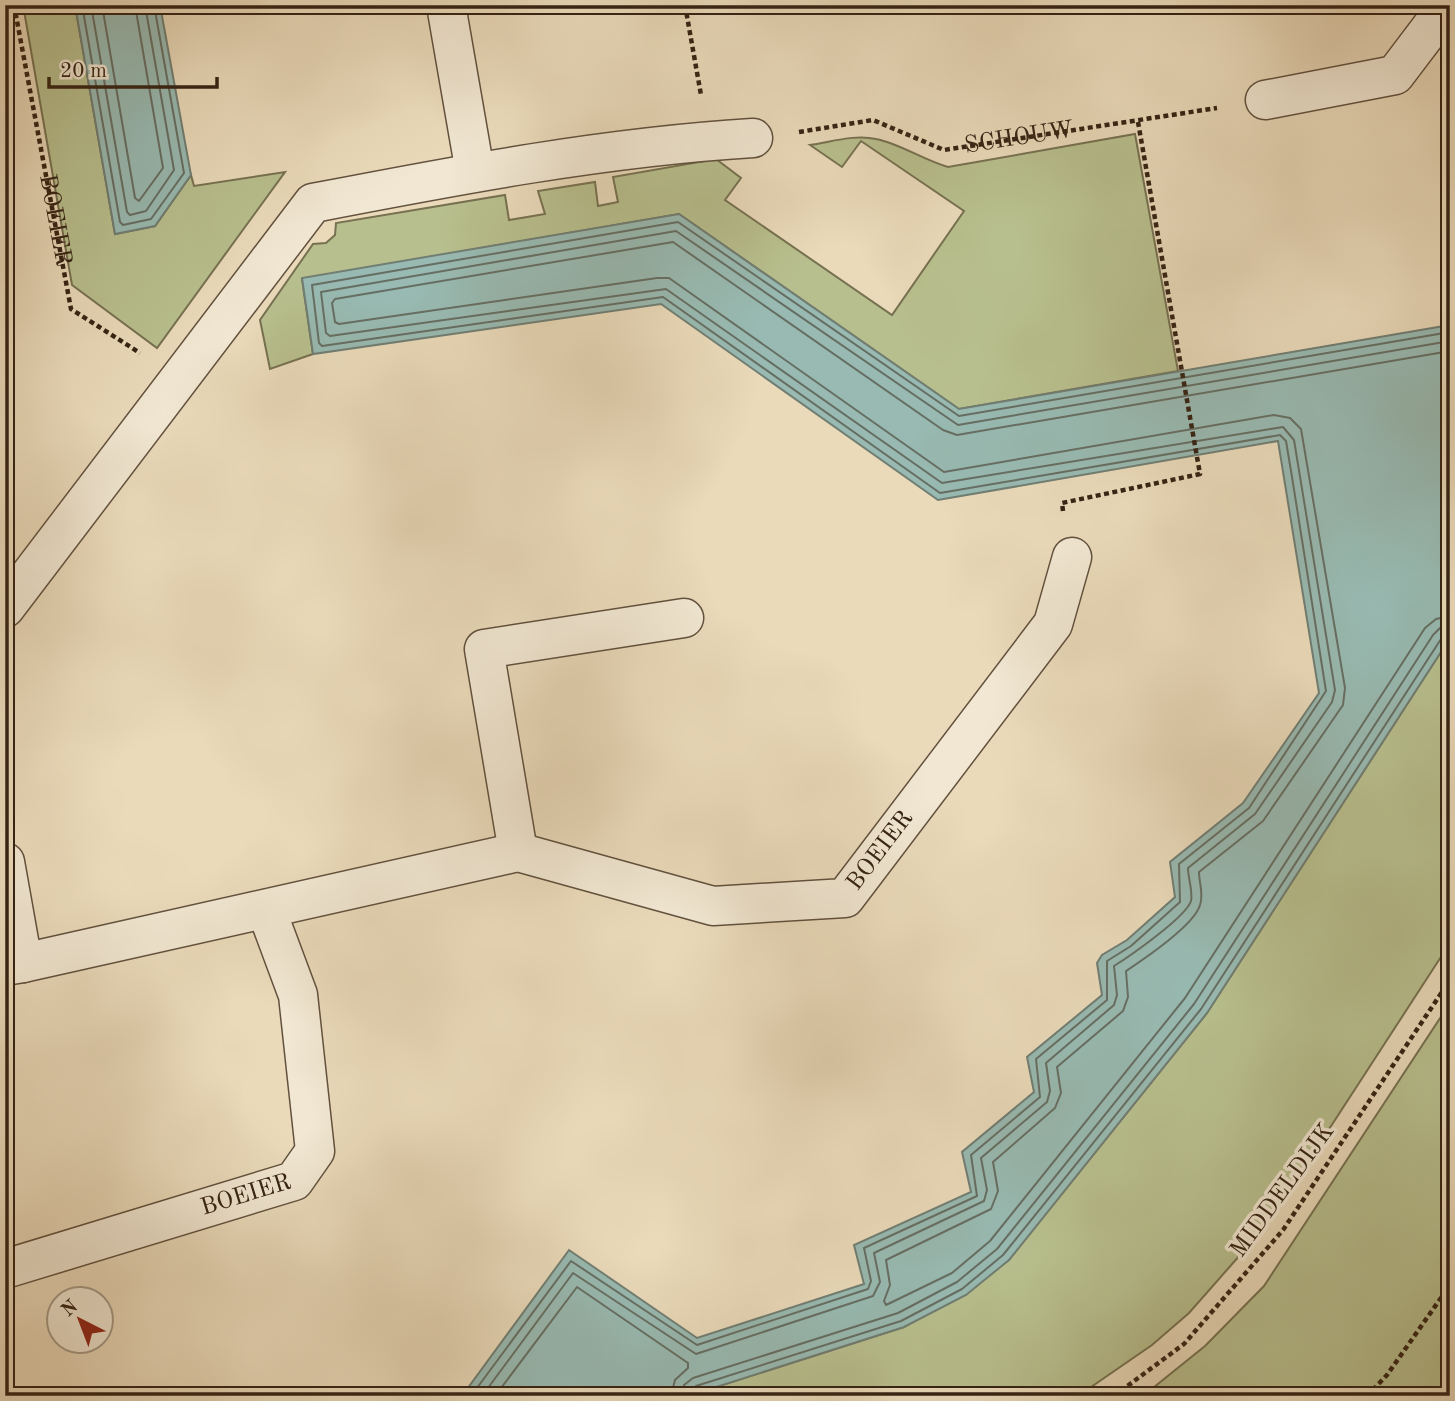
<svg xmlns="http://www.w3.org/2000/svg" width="1455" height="1401" viewBox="0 0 1455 1401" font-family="'Old Standard TT',serif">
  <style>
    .green { fill: #b8bf8e; stroke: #767151; stroke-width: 2 }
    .water { fill: #98bab2; stroke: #707e73; stroke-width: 2 }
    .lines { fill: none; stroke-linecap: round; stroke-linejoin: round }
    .shore { stroke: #666e63; stroke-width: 2 }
    .minor-casing { stroke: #62513e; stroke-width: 41 }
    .path { stroke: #352314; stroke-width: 4.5; stroke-dasharray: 5 3.5; stroke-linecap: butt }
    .minor { stroke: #f1e7d2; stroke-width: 38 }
    .labels { text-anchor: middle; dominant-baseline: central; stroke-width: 7; stroke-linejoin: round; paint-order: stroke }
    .street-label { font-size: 24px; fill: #352314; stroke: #f1e7d2 }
  </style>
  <rect width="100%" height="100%" fill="#eadaba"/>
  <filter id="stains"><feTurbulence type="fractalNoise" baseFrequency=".00286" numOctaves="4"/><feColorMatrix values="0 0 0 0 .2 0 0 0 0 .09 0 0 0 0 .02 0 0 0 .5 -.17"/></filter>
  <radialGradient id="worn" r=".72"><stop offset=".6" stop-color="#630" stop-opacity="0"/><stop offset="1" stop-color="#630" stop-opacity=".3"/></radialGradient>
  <g class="green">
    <polygon points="23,5 75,5 115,234 155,226 191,175 194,186 285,172 157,348 72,285"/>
    <path d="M1135,134l43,237 -219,38 -280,-195 -377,65 11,75 -43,15 -10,-49 53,-76 13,-1 9,-8 1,-12 169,-28 4,25 36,-6 -7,-23 57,-9 3,24 20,-4 -5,-25 103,-18 25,19 -16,22 167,115 72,-104 -103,-70 -19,26 -32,-22c21,-3 45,-11 66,-6 25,5 47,21 72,28z"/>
    <polygon points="1450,638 1450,943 1296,1180 1248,1246 1189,1313 1152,1345 1078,1396 688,1396 904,1327 1009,1260 1207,1013"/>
    <polygon points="1450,1003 1450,1396 1143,1396 1205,1346 1264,1286"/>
  </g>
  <g class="water">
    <polygon points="75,5 160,5 191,175 155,226 115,234"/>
    <polygon points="679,214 959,409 1450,325 1450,638 1207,1013 1009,1260 966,1295 904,1327 688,1396 462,1396 569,1250 697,1338 864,1284 854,1245 971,1192 962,1152 1034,1092 1027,1057 1102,995 1097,963 1102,955 1127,940 1175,897 1170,862 1243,803 1319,693 1278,441 938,500 661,304 313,354 302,278"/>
  </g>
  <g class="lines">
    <g class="shore">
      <polyline points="82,5 120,222 123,225 151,219 184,173 154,5"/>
      <polyline points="91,5 127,212 130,215 146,211 174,170 145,5"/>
      <polyline points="102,5 135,198 139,201 163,168 135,5"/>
      <path d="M1450,351l-493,84 -14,-5 -270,-188 -338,57 -3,4 3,19 4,2 318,-46h12l275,194 330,-57 16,3 11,11 44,259 -2,17 -80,116 -64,51c0,11 5,22 1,33 -6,21 -56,54 -74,66l2,26 -5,14 -66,56 4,26 -6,15 -62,54 5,29 -7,18 -105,51 4,25 -6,16 2,4 66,-32 38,-32 195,-243 240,-370 11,-9 14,-3"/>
      <polyline points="471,1396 571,1261 697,1345 868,1289 871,1281 864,1248 977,1196 971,1155 1040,1097 1036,1059 1107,1000 1107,961 1131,946 1180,902 1179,864 1249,808 1326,691 1292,477 1286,441 1280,435 940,493 663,297 322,346 319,343 312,285 678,222 959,416 1450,332"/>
      <path d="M482,1396l91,-123 123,81 177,-58 7,-14 -6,-29 110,-52 3,-11 -6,-32 66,-56 3,-11 -4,-28 68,-58 3,-10 -3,-29c16,-10 72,-49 77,-65 2,-10 -3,-23 -3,-33l67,-54 77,-112 3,-12 -41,-250 -11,-13 -341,56 -276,-194 -336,47 -4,-3 -5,-41 355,-61 282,194 492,-84"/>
      <polyline points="495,1396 577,1287 688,1363 688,1368 675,1380 671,1396"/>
      <polyline points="682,1396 684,1385 693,1378 898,1313 957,1282 997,1249 1194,1004 1433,635 1440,628 1450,627"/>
      <polyline points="691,1396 696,1386 901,1321 962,1289 1003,1255 1201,1009 1441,639 1450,636"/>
    </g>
    <g class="minor-casing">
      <g id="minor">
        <polyline points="446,5 475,172"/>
        <polyline points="1265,100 1395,75 1448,5"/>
        <path d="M5,608l308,-405c145,-28 292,-56 440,-65"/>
        <polyline points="518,852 484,649 684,618"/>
        <polyline points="5,862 23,963 5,966"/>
        <path id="s3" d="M23,963l495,-111 195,54 132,-8 208,-274 19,-67"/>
        <path id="s4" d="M5,1269l289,-88 21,-30 -17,-156 -32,-86"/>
      </g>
    </g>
    <g class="path">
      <path id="s1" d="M14,5l57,304 69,44"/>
      <polyline points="685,5 701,95"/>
      <path id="s2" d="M799,132l74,-12 71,30 273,-42"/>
      <polyline points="1063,511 1062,503 1200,474 1138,122"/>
      <polyline points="1114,1396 1184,1344 1283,1230 1450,980"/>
      <polyline points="1367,1396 1387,1375 1450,1285"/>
    </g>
    <use href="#minor" class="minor"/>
  </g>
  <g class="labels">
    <g class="street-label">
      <text stroke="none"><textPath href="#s2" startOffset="228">SCHOUW</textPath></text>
      <text stroke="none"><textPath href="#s1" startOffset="219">BOEIER</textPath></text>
      <text stroke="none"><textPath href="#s3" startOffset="901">BOEIER</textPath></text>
      <text transform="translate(1283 1191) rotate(-54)">MIDDELDIJK</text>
      <text stroke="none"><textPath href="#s4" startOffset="252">BOEIER</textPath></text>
    </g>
  </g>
  <rect width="1455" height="1401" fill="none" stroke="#eadaba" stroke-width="28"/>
  <rect x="7" y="7" width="1441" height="1387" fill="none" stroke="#352314" stroke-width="3.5"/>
  <rect x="14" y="14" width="1427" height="1373" fill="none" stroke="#352314" stroke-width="2"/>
  <g transform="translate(80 1320) rotate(318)"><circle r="33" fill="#f1e7d2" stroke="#a69986" stroke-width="2"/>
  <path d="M0-5L12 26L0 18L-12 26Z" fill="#8f2418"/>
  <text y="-10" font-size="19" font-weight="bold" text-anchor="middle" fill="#352314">N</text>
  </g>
  <path d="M49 77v10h168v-10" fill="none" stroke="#352314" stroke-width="3.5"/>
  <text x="60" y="77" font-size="21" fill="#352314" stroke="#f1e7d2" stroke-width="5" paint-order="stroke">20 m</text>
  <rect width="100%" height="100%" filter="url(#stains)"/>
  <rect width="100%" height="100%" fill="url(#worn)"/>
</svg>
